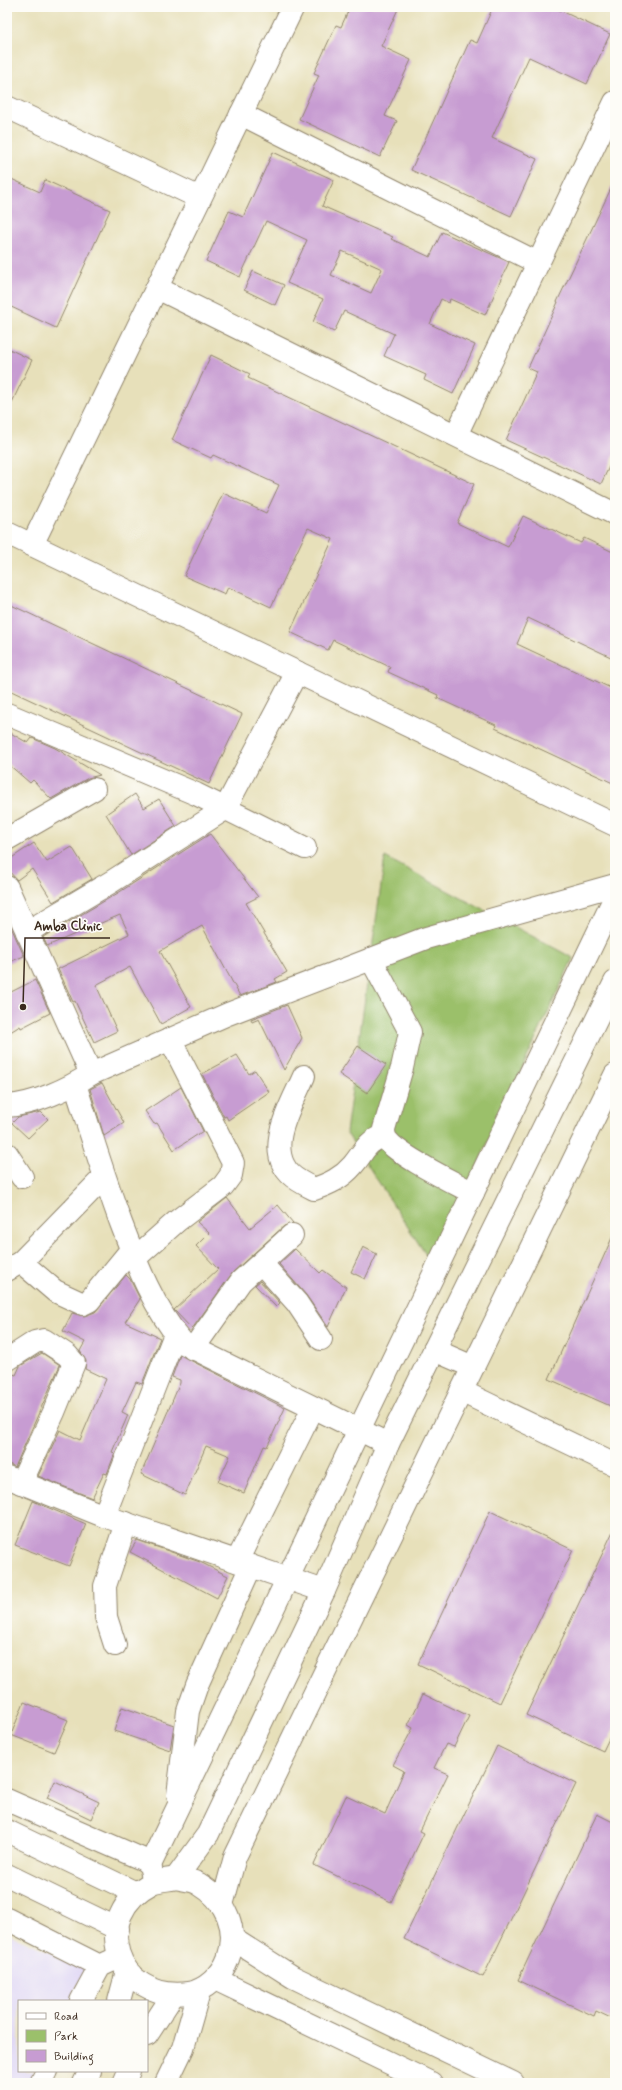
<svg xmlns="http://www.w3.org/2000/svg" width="622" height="2090" viewBox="0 0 622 2090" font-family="Mynerve,sans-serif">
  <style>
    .built { fill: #ded5f5 }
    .green { fill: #9bc06b; stroke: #6b7544 }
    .building { fill: #c79cd2; fill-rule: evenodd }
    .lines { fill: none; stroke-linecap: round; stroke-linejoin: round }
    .minor-casing { stroke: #91856c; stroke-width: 24 }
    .minor { stroke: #fff; stroke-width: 22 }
    .leader { fill: none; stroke: #3b2a1e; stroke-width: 1.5 }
    .callout-dot { fill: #3b2a1e; stroke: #fdfcf7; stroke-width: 1.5 }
    .callout-label { font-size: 13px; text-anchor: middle; font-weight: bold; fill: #3b2a1e; stroke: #fdfcf7; stroke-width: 3.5; stroke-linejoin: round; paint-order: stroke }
  </style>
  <rect width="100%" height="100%" fill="#fdfcf7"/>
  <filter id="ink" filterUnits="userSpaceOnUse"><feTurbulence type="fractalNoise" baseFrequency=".025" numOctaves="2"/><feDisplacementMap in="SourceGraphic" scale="8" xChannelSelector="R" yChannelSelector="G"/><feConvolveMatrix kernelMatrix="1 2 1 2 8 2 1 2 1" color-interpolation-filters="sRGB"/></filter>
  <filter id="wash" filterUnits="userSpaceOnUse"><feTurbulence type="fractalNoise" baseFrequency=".012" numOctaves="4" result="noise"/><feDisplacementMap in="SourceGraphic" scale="16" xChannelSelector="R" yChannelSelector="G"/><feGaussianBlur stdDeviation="0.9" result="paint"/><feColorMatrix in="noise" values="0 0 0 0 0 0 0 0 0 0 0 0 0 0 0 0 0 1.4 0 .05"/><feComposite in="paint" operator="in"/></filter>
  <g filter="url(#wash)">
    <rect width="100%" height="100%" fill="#e7e0ba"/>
    <polygon class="built" points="7,1933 86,1968 70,2001 19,2001 19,2071 35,2071 29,2083 7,2083"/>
    <polygon class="green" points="385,857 573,958 432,1264 346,1132"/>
    <g id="blocks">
      <g class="building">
        <polygon points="350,7 399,7 381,46 411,60 385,116 397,121 380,157 299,119 319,75 314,73 336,25 341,27"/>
        <polygon points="493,7 553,7 610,34 587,84 529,57 492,138 537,159 511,216 411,170 470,40 477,43"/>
        <path d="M273,152l61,28 -12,26 71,31 -2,2 39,18 12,-25 67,30 -24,53 -35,-16 -1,4 -8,-4 -11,25 45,21 -22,49 -29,-14 2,-5 -42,-19 10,-22 -50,-23 -10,21 -21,-10 10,-23 -36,-16 20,-43 -41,-19 -26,56 -34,-16 23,-50 14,6zM342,251l40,18 -11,24 -40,-18z"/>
        <polygon points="7,177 40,192 45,180 110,210 56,328 7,305"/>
        <polygon points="615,180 615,454 601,484 506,440 537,372 528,368 558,302 557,302"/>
        <polygon points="253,271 284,285 275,305 244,290"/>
        <polygon points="7,348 32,360 7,413"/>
        <polygon points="211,355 250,374 248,378 474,484 457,523 508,547 523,516 581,543 584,538 615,553 615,659 528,618 517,644 615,690 615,784 495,728 496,725 437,698 438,695 388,672 390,667 333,640 328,650 290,632 333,539 308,528 271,607 228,587 225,594 184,576 223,493 266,513 279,485 213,455 211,458 172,440"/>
        <polygon points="7,603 242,714 209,784 7,689"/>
        <polygon points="7,731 28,743 32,738 55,748 100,775 88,778 51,799 33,780 30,783 7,763"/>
        <polygon points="135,794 144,808 159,799 176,826 131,855 106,814"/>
        <polygon points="210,834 258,897 246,903 287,972 275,979 277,982 240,996 202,926 160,951 191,1007 161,1024 130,967 96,985 117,1031 94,1042 75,1001 73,1002 58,969 129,934 120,915 47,946 43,937 118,893"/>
        <polygon points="34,843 47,862 72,847 92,879 53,902 32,869 17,880 7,869 7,861"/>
        <polygon points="7,918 24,956 7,963"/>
        <polygon points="35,980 50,1013 21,1028 20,1026 7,1034 7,994"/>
        <polygon points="287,1005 302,1038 284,1070 259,1019 252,1022 251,1019"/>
        <polygon points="358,1046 386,1065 367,1093 339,1074"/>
        <polygon points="237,1055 249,1074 255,1070 269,1092 228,1120 226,1116 224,1117 202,1074"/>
        <polygon points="102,1083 124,1123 104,1136 90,1089"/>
        <polygon points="181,1087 203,1131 174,1150 157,1123 154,1124 145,1111"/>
        <polygon points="41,1112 48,1119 28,1138 12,1123 18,1117"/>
        <polygon points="227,1198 250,1228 278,1205 293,1223 284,1226 233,1272 192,1329 174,1310 218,1269 196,1246 209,1233 197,1222"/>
        <polygon points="615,1231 615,1408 549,1379"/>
        <polygon points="363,1247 377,1254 365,1279 351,1272"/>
        <polygon points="295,1249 320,1273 323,1270 346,1287 328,1327 306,1295 279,1264"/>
        <polygon points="126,1275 130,1279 140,1299 125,1322 160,1338 142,1384 136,1382 122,1412 128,1415 112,1452 115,1453 107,1474 104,1473 92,1498 38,1476 60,1430 80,1440 106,1379 85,1369 86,1361 80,1351 85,1342 63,1331 72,1313 84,1316 95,1312"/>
        <polygon points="260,1281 280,1303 276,1307 255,1285"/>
        <polygon points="42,1353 60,1365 15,1467 7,1463 7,1372 16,1375 20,1366"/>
        <polygon points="180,1355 285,1408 267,1447 264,1446 244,1493 218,1482 230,1456 206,1446 185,1495 141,1474 180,1383 180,1380 172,1377"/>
        <polygon points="33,1501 86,1524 69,1566 15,1545"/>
        <polygon points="490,1511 573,1550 500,1703 418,1664"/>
        <polygon points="615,1527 615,1726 603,1751 526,1715"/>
        <polygon points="137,1540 200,1562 228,1576 217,1598 130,1552"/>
        <polygon points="423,1694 469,1716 454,1747 446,1744 434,1768 448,1774 420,1831 424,1833 391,1902 314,1865 346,1796 385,1814 404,1771 393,1765 413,1728 408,1725"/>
        <polygon points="24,1702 68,1720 54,1752 11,1735"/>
        <polygon points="122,1707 174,1725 170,1750 114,1731"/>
        <polygon points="497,1746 576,1784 483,1977 404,1939"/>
        <polygon points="55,1781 99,1802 91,1819 47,1798"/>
        <polygon points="597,1814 615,1823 615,2020 596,2011 594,2016 518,1980"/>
      </g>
    </g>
  </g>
  <g filter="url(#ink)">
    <use href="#blocks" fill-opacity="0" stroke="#91856c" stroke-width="1"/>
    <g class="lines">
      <g class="minor-casing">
        <g id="minor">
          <polyline points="7,107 200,198"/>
          <polyline points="241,114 538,263"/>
          <polyline points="157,288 615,514"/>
          <polyline points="456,435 615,102"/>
          <polyline points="7,533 615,825"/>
          <polyline points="32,545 293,7"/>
          <polyline points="7,714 196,794 305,848"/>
          <polyline points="7,839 94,789"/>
          <polyline points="7,887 91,1074"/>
          <polyline points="27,932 111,882 225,809 297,672"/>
          <path d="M371,959l39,73 -8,36 -18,61c0,4 0,7 3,11 12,16 66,42 86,53"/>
          <path d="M304,1076c-12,28 -40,71 -14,98 6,6 16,11 24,15 15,-5 28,-11 39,-24 12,-14 12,-22 31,-30"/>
          <path d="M75,1084c15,47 29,93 46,139 16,42 33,86 62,120l205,101"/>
          <path d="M7,1106c28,-2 61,-17 84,-32l137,-60 198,-76 189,-53"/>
          <polyline points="7,1154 22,1177"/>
          <polyline points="134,1259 177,1221 223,1186 231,1175 233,1163 170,1039"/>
          <polyline points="21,1262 55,1291 83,1304 89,1301 131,1250"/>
          <polyline points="262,1264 297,1303 321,1339"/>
          <polyline points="7,1270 21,1262 104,1177"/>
          <polyline points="193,1349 241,1281 292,1235"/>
          <polyline points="434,1350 473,1367"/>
          <polyline points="7,1360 35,1342 44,1340 67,1355 74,1363 54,1412 21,1483"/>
          <polyline points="461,1391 615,1465"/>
          <polyline points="7,1477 104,1516 324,1591"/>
          <polyline points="104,1516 175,1334"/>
          <polyline points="237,1561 313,1408"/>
          <polyline points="115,1645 106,1617 105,1586 126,1523"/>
          <polyline points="178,1795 188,1711 197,1685 251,1566"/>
          <polyline points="7,1800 144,1860 150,1865 153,1878"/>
          <polyline points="7,1831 136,1893"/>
          <polyline points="150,1865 615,897"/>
          <polyline points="7,1875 118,1929"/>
          <polyline points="176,1878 208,1834 324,1591 388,1444 615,982"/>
          <path d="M176,1878c7,2 17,2 23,6 27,16 40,45 29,75 -6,16 -23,32 -40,34 -74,9 -99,-78 -36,-110 7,-3 16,-3 24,-5z"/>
          <polyline points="222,1905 235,1857 615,1075"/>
          <polyline points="7,1919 100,1966"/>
          <polyline points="233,1939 293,1977 513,2083"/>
          <polyline points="215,1979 431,2083"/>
          <polyline points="81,2001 100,1966 113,1960"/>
          <polyline points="119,2001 127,1971"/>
          <polyline points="147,2035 173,1995"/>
          <polyline points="41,2083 47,2071"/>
          <polyline points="84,2083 90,2071"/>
          <polyline points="124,2083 129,2071"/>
          <polyline points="166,2083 183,2048 199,1992"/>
        </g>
      </g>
      <use href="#minor" class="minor"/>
    </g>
  </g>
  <path class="leader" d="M23 1007L25 938H110"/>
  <circle class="callout-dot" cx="23" cy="1007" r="4"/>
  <g class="callout-label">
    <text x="68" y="930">Amba Clinic</text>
  </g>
  <rect width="622" height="2090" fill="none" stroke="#fdfcf7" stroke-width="24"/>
  <rect x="18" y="2000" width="130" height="72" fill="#fdfcf7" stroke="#afa8a0"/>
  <rect x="26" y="2013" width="20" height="6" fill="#ffffff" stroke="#afa8a0"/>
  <text x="54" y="2020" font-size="12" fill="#3b2a1e">Road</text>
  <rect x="26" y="2030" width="20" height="12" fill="#9bc06b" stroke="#afa8a0"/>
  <text x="54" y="2040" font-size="12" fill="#3b2a1e">Park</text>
  <rect x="26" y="2050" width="20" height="12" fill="#c79cd2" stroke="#afa8a0"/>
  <text x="54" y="2060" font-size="12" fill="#3b2a1e">Building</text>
</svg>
